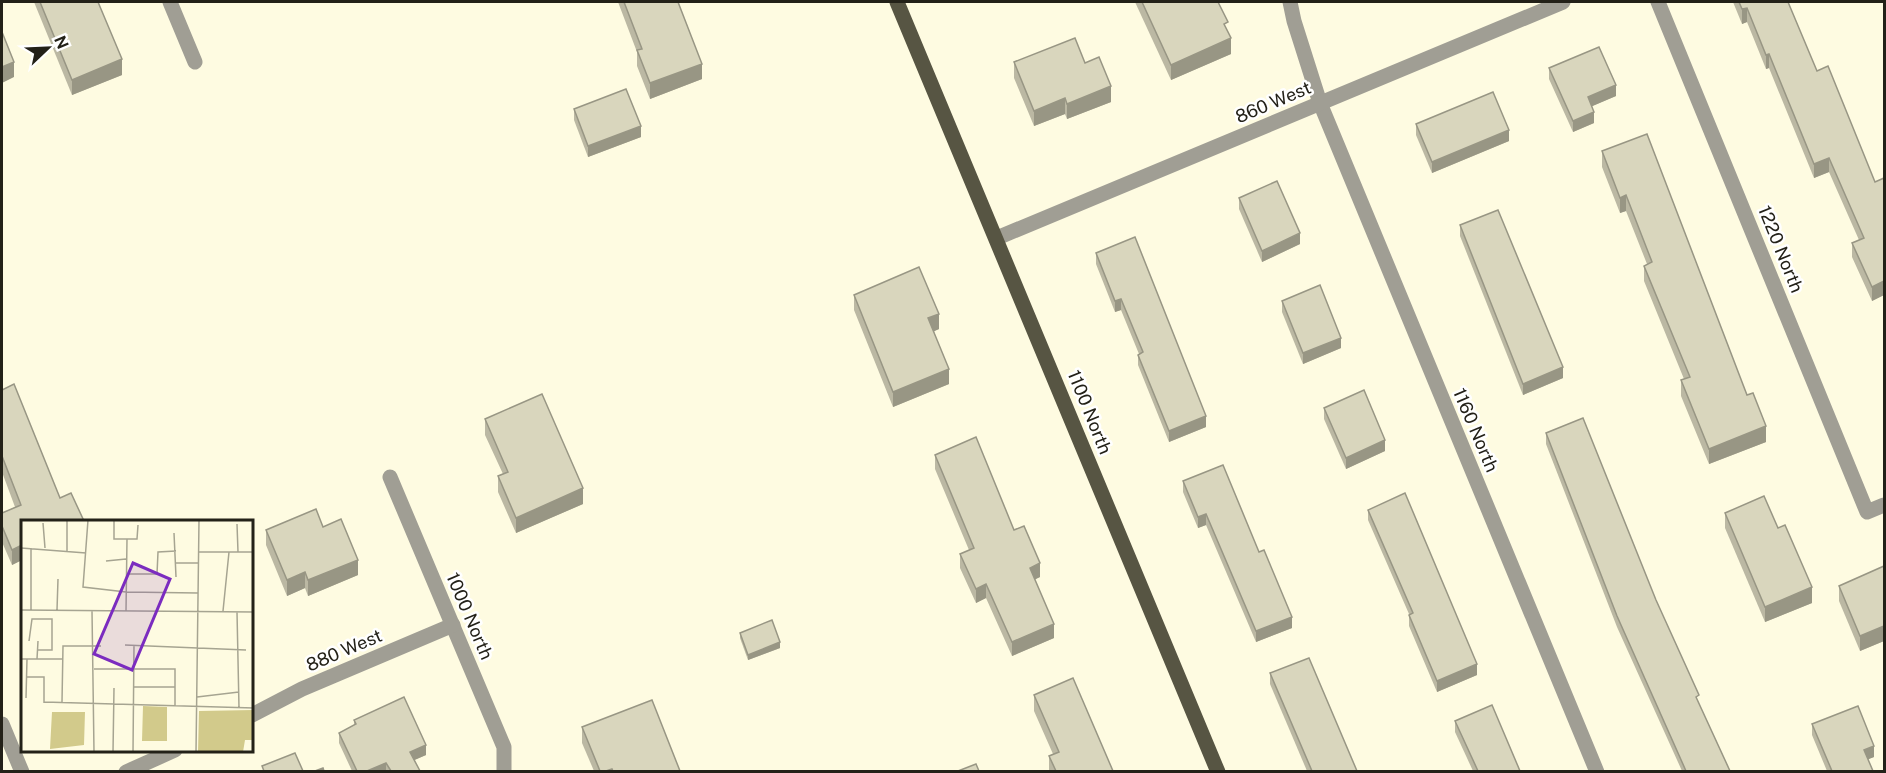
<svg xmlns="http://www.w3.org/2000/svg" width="1886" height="773" viewBox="0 0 1886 773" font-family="'Public Sans',sans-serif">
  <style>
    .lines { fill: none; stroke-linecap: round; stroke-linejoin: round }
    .minor { stroke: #a09e94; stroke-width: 15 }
    .major { stroke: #575543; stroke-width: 15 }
    .wall { fill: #bbb8a3 }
    .shaded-wall { fill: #989684 }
    .building { fill: #d9d6bd; stroke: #989684; stroke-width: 1.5 }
    .labels { text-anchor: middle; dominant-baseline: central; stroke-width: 5; stroke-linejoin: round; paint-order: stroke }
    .street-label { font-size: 18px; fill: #232118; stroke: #fff }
    .inset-road { fill: none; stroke: #a6a491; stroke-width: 1.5 }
    .view { fill: #7b2cbf; fill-opacity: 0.15; stroke: #7b2cbf; stroke-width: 3 }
    .inset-edge { fill: none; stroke: #232118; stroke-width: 3 }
  </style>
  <rect width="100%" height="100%" fill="#fefbe1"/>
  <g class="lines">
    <g class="minor">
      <polyline points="170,2 195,62"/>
      <polyline points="1290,2 1294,21 1320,103 1597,772"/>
      <polyline points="1658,2 1867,512 1884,505"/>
      <polyline points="997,238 1563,2"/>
      <polyline points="390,477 504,747 504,772"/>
      <polyline points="252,715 302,689 453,625"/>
      <polyline points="2,724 22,772"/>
      <polyline points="126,772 175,750"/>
    </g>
    <polyline class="major" points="897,2 1218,772"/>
  </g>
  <g class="wall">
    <polygon points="34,2 98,2 122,75 72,95"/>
    <polygon points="618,2 678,2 702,79 650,99 637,66 637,52"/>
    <polygon points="1135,2 1218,2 1231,54 1171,80"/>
    <polygon points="1733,2 1788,2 1817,71 1875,182 1884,178 1884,295 1872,301 1852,257 1852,243 1859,240 1829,172 1814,178 1769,68 1766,69 1747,22 1742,24"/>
    <polygon points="1014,62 1085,63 1111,102 1067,119 1065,114 1034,126 1014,78"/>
    <polygon points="1549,68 1616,96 1592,106 1594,123 1573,132 1549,79"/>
    <polygon points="574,109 641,137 588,157 574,120"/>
    <polygon points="1416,124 1509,141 1432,173 1416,135"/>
    <polygon points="1602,151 1747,395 1766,442 1709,464 1681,396 1681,380 1684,379 1644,281 1644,266 1647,264 1626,211 1620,213 1602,167"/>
    <polygon points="1239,198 1300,244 1262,262 1239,209"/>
    <polygon points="1460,225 1563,378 1523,395 1460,236"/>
    <polygon points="1096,253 1206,427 1169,442 1138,365 1138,355 1139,354 1121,310 1115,312 1096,264"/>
    <polygon points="854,295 939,329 934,331 949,384 893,407 854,310"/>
    <polygon points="1282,301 1341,348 1303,364 1282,312"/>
    <polygon points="1884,344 1884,363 1883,360 1883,345"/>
    <polygon points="14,384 22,521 22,560 12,565 2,542 2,513 15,507 2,472 2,390"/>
    <polygon points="1324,408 1385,451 1346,469 1324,419"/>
    <polygon points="485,419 583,504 516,533 498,492 498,476 503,474 485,435"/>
    <polygon points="1546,433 1656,600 1699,704 1730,771 1682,771 1617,627 1546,444"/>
    <polygon points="935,455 1014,530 1040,577 1035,579 1054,638 1012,656 986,598 976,603 960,568 960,554 969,550 935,469"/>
    <polygon points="1183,481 1259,552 1292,628 1256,642 1206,525 1198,528 1183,492"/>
    <polygon points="1368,510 1477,675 1437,692 1409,626 1409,614 1368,520"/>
    <polygon points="1725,513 1812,603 1765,622 1725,528"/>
    <polygon points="323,527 358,575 308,596 305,588 287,596 266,545 266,530"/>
    <polygon points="1884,566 1884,641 1860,651 1839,601 1839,586"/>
    <polygon points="740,633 780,648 748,660 740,638"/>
    <polygon points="1270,673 1357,771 1307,771 1270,684"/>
    <polygon points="1034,695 1113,771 1049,771 1049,756 1053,754 1034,711"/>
    <polygon points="354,720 426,755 414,760 420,771 352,771 339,743 339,733 354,725"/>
    <polygon points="1455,721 1520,771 1473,771 1455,732"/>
    <polygon points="1812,724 1874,757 1868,759 1873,771 1827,771 1812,735"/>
    <polygon points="582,727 680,771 594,771 582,743"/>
  </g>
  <g class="shaded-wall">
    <polygon points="1747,8 1747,22 1742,24 1742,9"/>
    <polygon points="1231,38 1231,54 1171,80 1171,65"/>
    <polygon points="1769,54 1769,68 1766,69 1766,55"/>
    <polygon points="122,59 122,75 72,95 72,80"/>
    <polygon points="14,62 14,77 2,83 2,67"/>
    <polygon points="702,64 702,79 650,99 650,83"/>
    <polygon points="1616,85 1616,96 1588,108 1588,97"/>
    <polygon points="1111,86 1111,102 1067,119 1067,104"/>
    <polygon points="1065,98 1065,114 1034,126 1034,111"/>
    <polygon points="1594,112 1594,123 1573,132 1573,121"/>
    <polygon points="641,126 641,137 588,157 588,146"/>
    <polygon points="1509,130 1509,141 1432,173 1432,162"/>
    <polygon points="1829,158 1829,172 1814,178 1814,164"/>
    <polygon points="1626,195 1626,211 1620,213 1620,198"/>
    <polygon points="1300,233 1300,244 1262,262 1262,251"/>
    <polygon points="1884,281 1884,295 1872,301 1872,287"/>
    <polygon points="1121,299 1121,310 1115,312 1115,301"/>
    <polygon points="939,314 939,329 928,334 928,318"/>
    <polygon points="1341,338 1341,348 1303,364 1303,353"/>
    <polygon points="1563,367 1563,378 1523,395 1523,384"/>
    <polygon points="949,369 949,384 893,407 893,392"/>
    <polygon points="1206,416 1206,427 1169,442 1169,431"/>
    <polygon points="1766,426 1766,442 1709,464 1709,449"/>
    <polygon points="1385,440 1385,451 1346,469 1346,458"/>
    <polygon points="583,488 583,504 516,533 516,518"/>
    <polygon points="1206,514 1206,525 1198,528 1198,517"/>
    <polygon points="22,545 22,560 12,565 12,550"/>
    <polygon points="358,560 358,575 308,596 308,580"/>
    <polygon points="1040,563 1040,577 1030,582 1030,568"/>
    <polygon points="305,572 305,588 287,596 287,580"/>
    <polygon points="986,584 986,598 976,603 976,589"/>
    <polygon points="1812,587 1812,603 1765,622 1765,607"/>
    <polygon points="1292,617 1292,628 1256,642 1256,631"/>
    <polygon points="1054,624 1054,638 1012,656 1012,642"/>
    <polygon points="1884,626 1884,641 1860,651 1860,636"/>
    <polygon points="780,642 780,648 748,660 748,655"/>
    <polygon points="1477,664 1477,675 1437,692 1437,681"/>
    <polygon points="426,745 426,755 410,762 410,752"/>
    <polygon points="1874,746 1874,757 1864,761 1864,750"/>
    <polygon points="386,763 386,771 367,771"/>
  </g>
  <g class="building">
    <polygon points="40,2 98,2 122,59 72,80"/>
    <polygon points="624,2 678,2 702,64 650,83 637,50 642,49"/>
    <polygon points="1142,2 1218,2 1228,22 1224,24 1231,38 1171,65"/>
    <polygon points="1739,2 1788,2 1817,71 1828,66 1875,182 1884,178 1884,281 1872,287 1852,243 1864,238 1829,158 1814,164 1769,54 1766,55 1747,8 1742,9"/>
    <polygon points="2,32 14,62 2,67"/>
    <polygon points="1075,38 1085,63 1099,57 1111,86 1067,104 1065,98 1034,111 1014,62"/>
    <polygon points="1599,47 1616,85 1588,97 1594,112 1573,121 1549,68"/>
    <polygon points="626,89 641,126 588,146 574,109"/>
    <polygon points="1493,92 1509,130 1432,162 1416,124"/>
    <polygon points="1647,134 1747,395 1753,393 1766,426 1709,449 1681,380 1690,377 1644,266 1652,262 1626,195 1620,198 1602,151"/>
    <polygon points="1277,181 1300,233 1262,251 1239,198"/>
    <polygon points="1498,210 1563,367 1523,384 1460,225"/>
    <polygon points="1135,237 1206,416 1169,431 1138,355 1143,352 1121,299 1115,301 1096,253"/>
    <polygon points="919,267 939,314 928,318 949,369 893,392 854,295"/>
    <polygon points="1320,285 1341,338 1303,353 1282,301"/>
    <polygon points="14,384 60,498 71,493 84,521 22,521 22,545 12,550 2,526 2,513 21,505 2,456 2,390"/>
    <polygon points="1364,390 1385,440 1346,458 1324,408"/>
    <polygon points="542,394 583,488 516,518 498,476 508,472 485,419"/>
    <polygon points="1583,418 1656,600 1699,695 1696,697 1730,771 1686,771 1617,616 1546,433"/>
    <polygon points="976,437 1014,530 1024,526 1040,563 1030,568 1054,624 1012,642 986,584 976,589 960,554 974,548 935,455"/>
    <polygon points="1223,465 1259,552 1264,550 1292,617 1256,631 1206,514 1198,517 1183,481"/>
    <polygon points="1405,493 1477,664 1437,681 1409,615 1413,613 1368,510"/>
    <polygon points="1764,496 1778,528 1785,525 1812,587 1765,607 1725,513"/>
    <polygon points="316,509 323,527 341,519 358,560 308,580 305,572 287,580 266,530"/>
    <polygon points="1884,566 1884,626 1860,636 1839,586"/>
    <polygon points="772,620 780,642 748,655 740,633"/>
    <polygon points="1309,658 1357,771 1312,771 1270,673"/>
    <polygon points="1073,678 1113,771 1056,771 1049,756 1059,752 1034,695"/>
    <polygon points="404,697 426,745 410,752 420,771 391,771 386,763 367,771 357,771 339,733 356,724 354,720"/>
    <polygon points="652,700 680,771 613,771 612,769 606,771 600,771 582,727"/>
    <polygon points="1492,705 1520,771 1478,771 1455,721"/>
    <polygon points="1858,706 1874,746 1864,750 1873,771 1832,771 1812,724"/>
    <polygon points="295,753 303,771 264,771 262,766"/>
    <polygon points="976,764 979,771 958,771"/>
    <polygon points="323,768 324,771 315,771"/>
  </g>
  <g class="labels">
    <g class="street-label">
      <text transform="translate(1273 102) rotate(-23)">860 West</text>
      <text transform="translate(1781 249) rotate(68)">1220 North</text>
      <text transform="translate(1090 412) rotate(68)">1100 North</text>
      <text transform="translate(1476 430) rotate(67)">1160 North</text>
      <text transform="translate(470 616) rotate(67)">1000 North</text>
      <text transform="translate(344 650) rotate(-23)">880 West</text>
    </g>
  </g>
  <g transform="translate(21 520)">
    <rect width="232" height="232" fill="#fefbe1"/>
    <path d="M122,186l24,1v34h-25zM232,190v30h-8l-2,12h-45l1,-41zM31,192h33l-1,33 -34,4z" fill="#d2ca8b"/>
    <path class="inset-road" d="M46,0v31M67,0l-5,67 43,5 72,1M93,0v19h23l1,-14M22,3l2,25M216,4l1,28M153,13l2,44M0,28l65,5M177,32h56M85,41l20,-2M154,43h23M105,54h31l1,-22 18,-1M0,90l233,2M10,90v-62M36,90l1,-31M71,91l2,141M105,91l1,-72M202,91l6,-59M216,92l2,96M8,121l3,-22h20v31h-14M104,125l121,5M0,139h41M16,139l1,-18M73,149h81v37M5,157h18v26M113,167h41M176,177l42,-5M5,178l1,-39M23,182l210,6M41,182l1,-56h38M92,232l1,-64M112,232l1,-107M175,232l3,-232"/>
    <path class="view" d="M112,43l37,16 -38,91 -38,-16z"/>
    <rect width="232" height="232" class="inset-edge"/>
  </g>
  <rect width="1886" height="773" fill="none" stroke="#232118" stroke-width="6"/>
  <g transform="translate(48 48) rotate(67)" stroke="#ffffff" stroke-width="4.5" paint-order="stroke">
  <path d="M0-4.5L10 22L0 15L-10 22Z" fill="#232118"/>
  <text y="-9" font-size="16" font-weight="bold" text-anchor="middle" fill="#232118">N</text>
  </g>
</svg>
